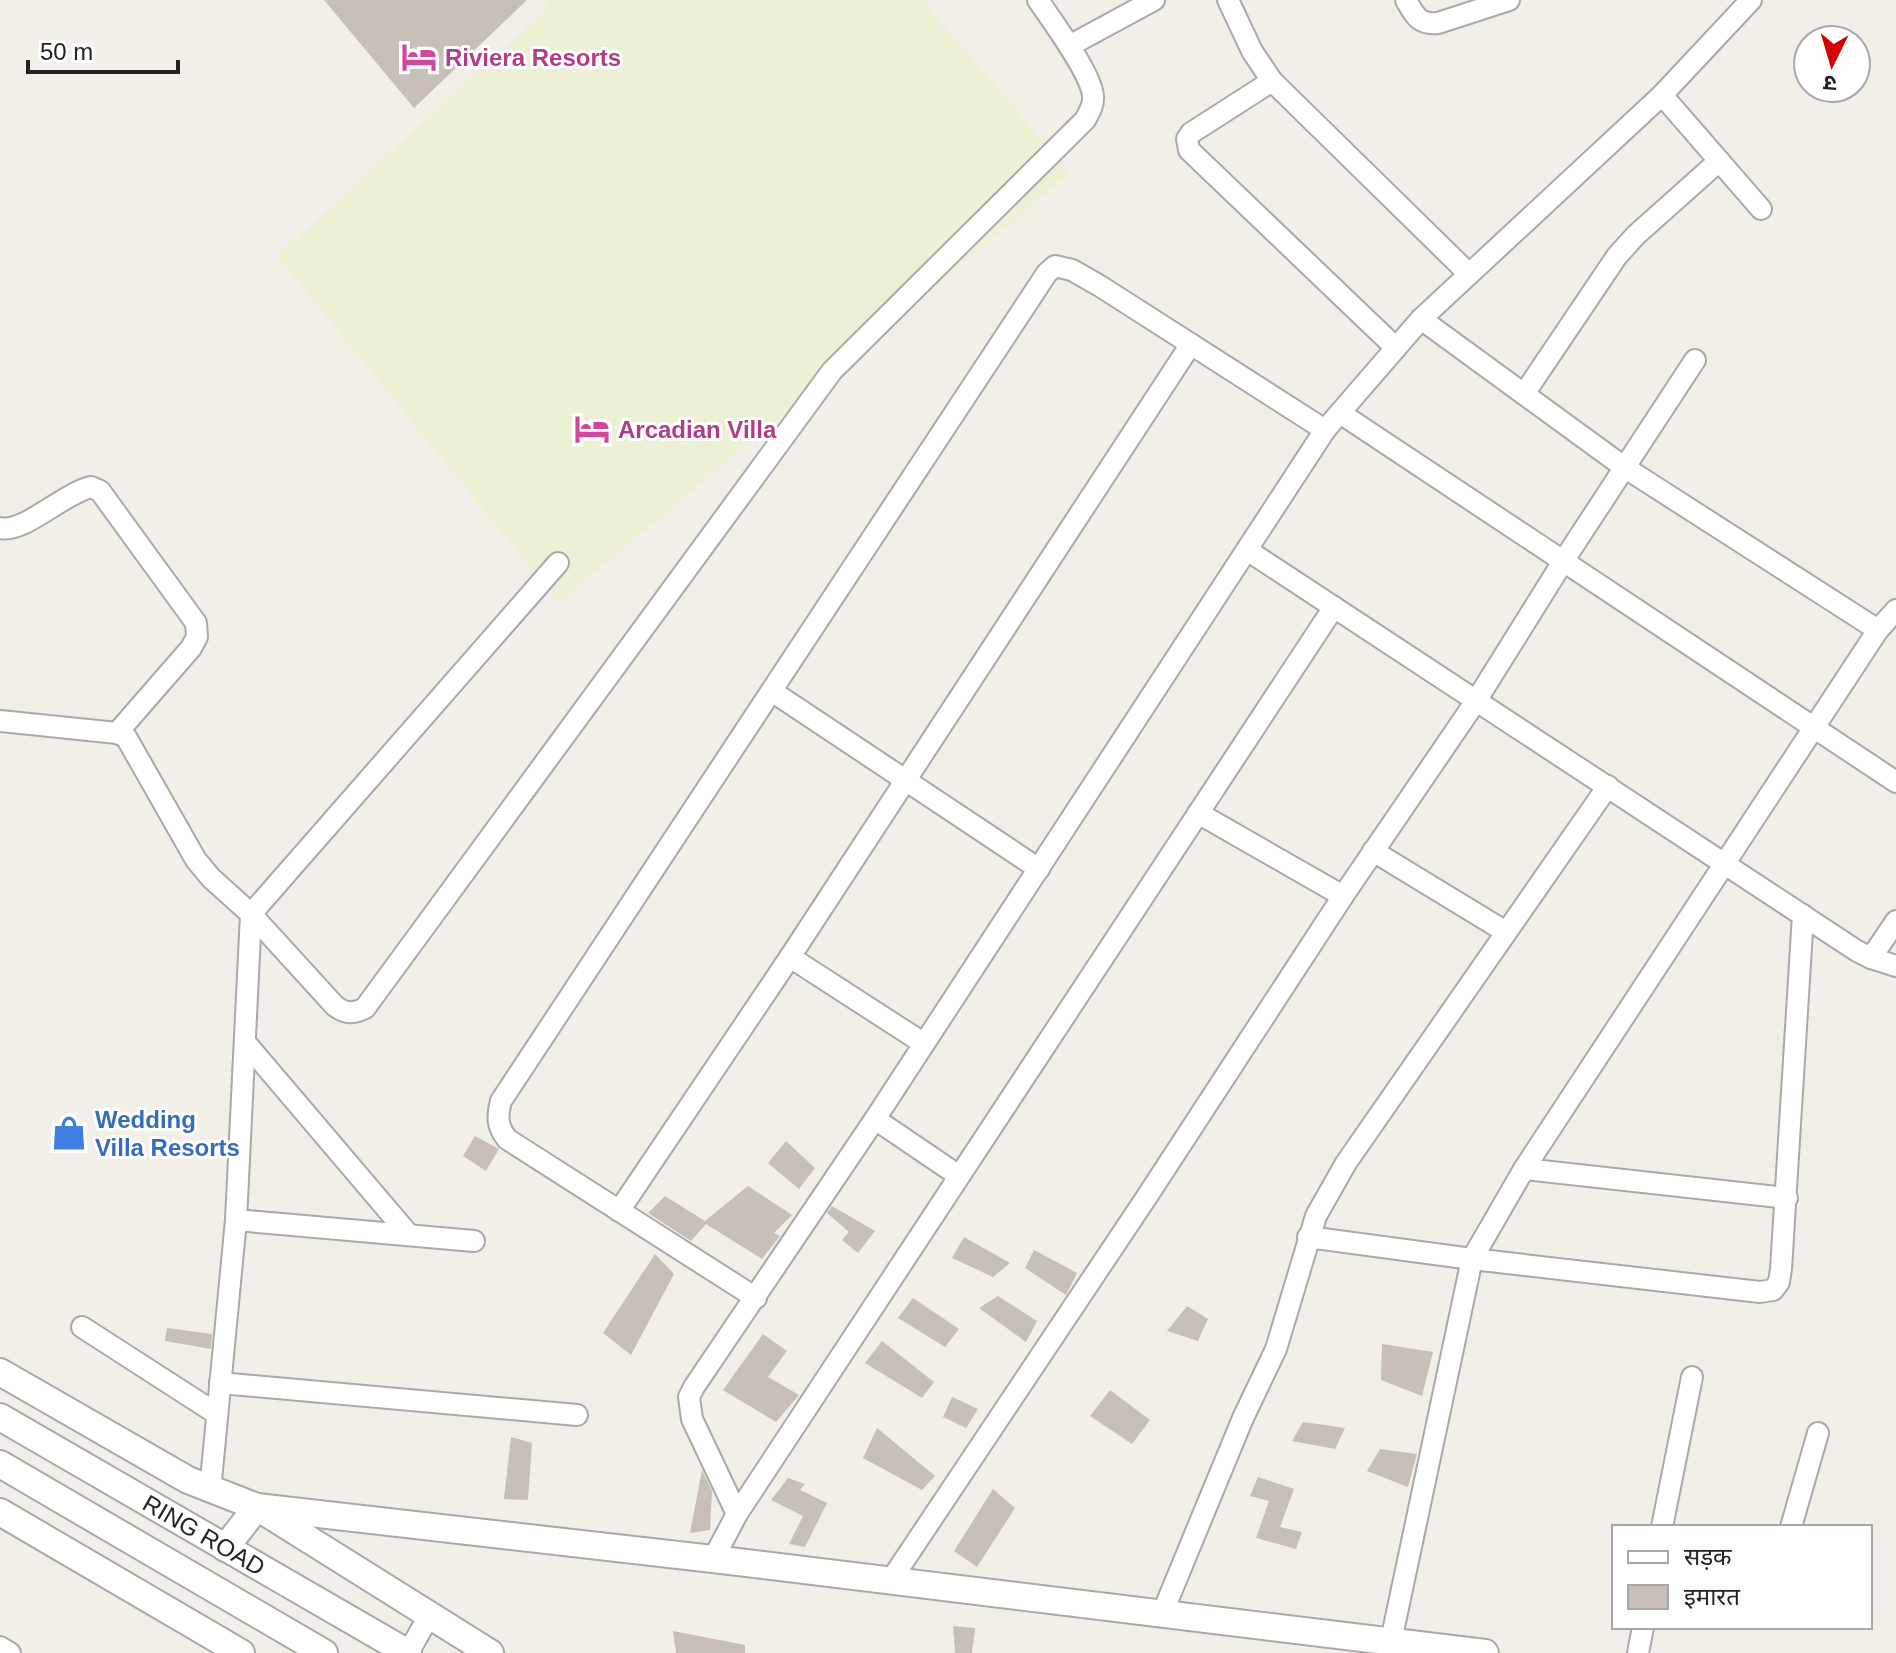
<svg xmlns="http://www.w3.org/2000/svg" width="1896" height="1653" viewBox="0 0 1896 1653" font-family="Helvetica,'Noto Sans Devanagari',sans-serif">
  <style>
    .farmland { fill: #eef0d5 }
    .building { fill: #c7bfb8 }
    .lines { fill: none; stroke-linecap: round; stroke-linejoin: round }
    .minor-casing { stroke: #a9a9a9; stroke-width: 24 }
    .tertiary-casing { stroke: #a9a9a9; stroke-width: 30 }
    .minor { stroke: #fff; stroke-width: 20 }
    .tertiary { stroke: #fff; stroke-width: 26 }
    .labels { text-anchor: middle; dominant-baseline: central; stroke-width: 6; stroke-linejoin: round; paint-order: stroke }
    .hotel-label { font-size: 24px; font-weight: bold; fill: #b23c85; stroke: #fff; text-anchor: start }
    .shop-label { font-size: 24px; font-weight: bold; fill: #366cbe; stroke: #fff; text-anchor: start }
    .street-label { font-size: 24px; fill: #222; stroke: #fff }
  </style>
  <rect width="100%" height="100%" fill="#f2efe9"/>
  <polygon class="farmland" points="543,0 923,0 1070,173 559,603 277,256 548,7"/>
  <g class="building">
    <polygon points="324,0 527,0 414,108"/>
    <polygon points="475,1136 499,1149 486,1171 463,1156"/>
    <polygon points="786,1141 815,1168 799,1189 768,1163"/>
    <polygon points="748,1186 792,1215 774,1233 780,1236 762,1259 706,1224 691,1241 648,1213 665,1196 705,1221"/>
    <polygon points="832,1206 875,1231 858,1253 842,1240 849,1232 827,1213"/>
    <polygon points="964,1237 1010,1263 993,1277 952,1258"/>
    <polygon points="1034,1250 1077,1273 1066,1295 1025,1268"/>
    <polygon points="655,1254 674,1274 631,1355 603,1333"/>
    <polygon points="998,1296 1037,1321 1026,1342 979,1308"/>
    <polygon points="913,1298 959,1329 945,1347 898,1318"/>
    <polygon points="1187,1306 1208,1319 1198,1341 1167,1331"/>
    <polygon points="167,1328 212,1334 211,1349 165,1341"/>
    <polygon points="763,1334 787,1351 768,1377 799,1395 776,1422 723,1390"/>
    <polygon points="882,1341 934,1382 922,1398 865,1363"/>
    <polygon points="1382,1344 1433,1352 1422,1396 1381,1380"/>
    <polygon points="1110,1390 1150,1420 1132,1444 1090,1416"/>
    <polygon points="952,1397 978,1409 966,1428 943,1417"/>
    <polygon points="1303,1422 1345,1428 1335,1449 1292,1441"/>
    <polygon points="877,1428 935,1476 922,1490 863,1458"/>
    <polygon points="511,1437 532,1443 528,1500 504,1499"/>
    <polygon points="1380,1449 1417,1454 1408,1487 1367,1471"/>
    <polygon points="702,1470 712,1491 710,1530 690,1533"/>
    <polygon points="1258,1477 1294,1489 1280,1527 1302,1532 1296,1549 1256,1538 1269,1501 1250,1496"/>
    <polygon points="788,1478 805,1484 800,1490 827,1503 805,1547 789,1544 803,1516 771,1500"/>
    <polygon points="993,1489 1015,1508 977,1567 954,1551"/>
    <polygon points="953,1626 975,1628 972,1653 955,1653"/>
    <polygon points="673,1631 745,1645 745,1653 676,1653"/>
  </g>
  <g class="lines">
    <g class="minor-casing">
      <g id="minor">
        <polyline points="1228,0 1252,51 1272,81"/>
        <path d="M1406,0c9,16 13,25 32,23l71,-23"/>
        <polyline points="1069,46 1154,0"/>
        <polyline points="1662,95 1761,209"/>
        <polyline points="1421,319 1662,95 1751,0"/>
        <polyline points="1396,348 1189,150 1187,139 1191,133 1272,81 1468,273"/>
        <polyline points="1524,394 1617,256 1636,235 1719,161"/>
        <polyline points="1340,413 1896,782"/>
        <path d="M0,528c23,6 64,-35 91,-41l9,4 96,132 1,14 -6,11 -74,85"/>
        <polyline points="1247,550 1857,951 1871,958 1896,921"/>
        <polyline points="1878,630 1896,610"/>
        <polyline points="773,692 1039,869"/>
        <path d="M0,721l117,12 9,4 70,123 15,18 40,36 84,92c11,8 18,8 30,2l467,-637 253,-251c4,-7 9,-15 8,-24 -2,-23 -41,-75 -55,-96"/>
        <polyline points="1198,813 1343,896"/>
        <polyline points="1373,851 1506,932"/>
        <polyline points="790,957 923,1043"/>
        <polyline points="1871,958 1896,966"/>
        <polyline points="245,1042 409,1235"/>
        <polyline points="875,1119 959,1176"/>
        <polyline points="1524,1169 1787,1198"/>
        <polyline points="619,1211 790,957 1191,344"/>
        <polyline points="236,1220 474,1241"/>
        <polyline points="1308,1237 1472,1259 1760,1292 1773,1290 1779,1282 1781,1269 1803,915"/>
        <path d="M756,1298l-249,-159c-10,-13 -10,-22 -6,-38l546,-828 8,-7 17,4 28,16 225,144"/>
        <polyline points="82,1327 217,1414"/>
        <polyline points="220,1383 577,1415"/>
        <polyline points="210,1491 236,1220 251,914 558,563"/>
        <polyline points="737,1514 692,1419 689,1397 694,1387 875,1119 1325,430 1421,319 1624,467 1878,630 1524,1169 1472,1259 1391,1641"/>
        <polyline points="1662,1527 1692,1377"/>
        <polyline points="1791,1527 1818,1433"/>
        <polyline points="713,1559 737,1514 1334,607"/>
        <polyline points="891,1580 1148,1195 1343,896 1476,701 1564,560 1695,360"/>
        <polyline points="1162,1614 1243,1418 1276,1349 1316,1216 1346,1163 1608,786"/>
        <polyline points="0,1647 10,1653"/>
        <polyline points="408,1653 429,1616"/>
        <polyline points="1638,1653 1643,1627"/>
      </g>
    </g>
    <g class="tertiary-casing">
      <g id="tertiary">
        <polyline points="0,1372 188,1480 257,1507 713,1559 1485,1653"/>
        <polyline points="0,1417 408,1653"/>
        <polyline points="0,1464 324,1653"/>
        <polyline points="0,1512 241,1653"/>
        <polyline points="225,1548 257,1507 490,1653"/>
      </g>
    </g>
    <use href="#minor" class="minor"/>
    <use href="#tertiary" class="tertiary"/>
  </g>
  <defs>
    <g id="hotel-bare" transform="scale(2.76)"><path d="M-6-4.5h1.5V1H6V5H4.5V3h-9V5H-6ZM-4 0a1.8 1.8 0 1 1 3.6 0ZM.5 0V-2.5h3Q6-2.5 6 0Z" fill="#d1479c" stroke="#fff" stroke-width="2.5" paint-order="stroke"/></g>
    <g id="shop-bare" transform="scale(2.76)"><path d="M-5-2.5h2.3a2.7 3.5 0 0 1 5.4 0H5L5.5 6h-11ZM-1.5-2.5h3a1.5 2.3 0 0 0-3 0Z" fill="#3f7fe0" stroke="#fff" stroke-width="2.5" paint-order="stroke"/></g>
  </defs>
  <g fill-rule="evenodd">
    <use href="#hotel-bare" x="419" y="57"/>
    <use href="#hotel-bare" x="592" y="429"/>
    <use href="#shop-bare" x="69" y="1133"/>
  </g>
  <g class="labels">
    <g class="hotel-label">
      <text x="445" y="57">Riviera Resorts</text>
      <text x="618" y="429">Arcadian Villa</text>
    </g>
    <g class="shop-label">
      <text x="95" y="1119">Wedding<tspan x="95" dy="28">Villa Resorts</tspan></text>
    </g>
    <g class="street-label">
      <text transform="translate(204 1535) rotate(30)">RING ROAD</text>
    </g>
  </g>
  <rect x="1612" y="1525" width="260" height="104" fill="#ffffff" stroke="#a7a7a7" stroke-width="2"/>
  <rect x="1628" y="1551" width="40" height="12" fill="#ffffff" stroke="#a7a7a7" stroke-width="2"/>
  <text x="1684" y="1565" font-size="24" fill="#222222">सड़क</text>
  <rect x="1628" y="1585" width="40" height="24" fill="#c7bfb8" stroke="#a7a7a7" stroke-width="2"/>
  <text x="1684" y="1605" font-size="24" fill="#222222">इमारत</text>
  <g transform="translate(1832 64) rotate(185)"><circle r="38" fill="#ffffff" stroke="#a7a7a7" stroke-width="2"/>
  <path d="M0-6L14 30L0 20L-14 30Z" fill="#d40000"/>
  <text y="-12" font-size="22" font-weight="bold" text-anchor="middle" fill="#222222">उ</text>
  </g>
  <path d="M28 60v12h150v-12" fill="none" stroke="#222222" stroke-width="4"/>
  <text x="40" y="60" font-size="24" fill="#222222" stroke="#ffffff" stroke-width="6" paint-order="stroke">50 m</text>
</svg>
